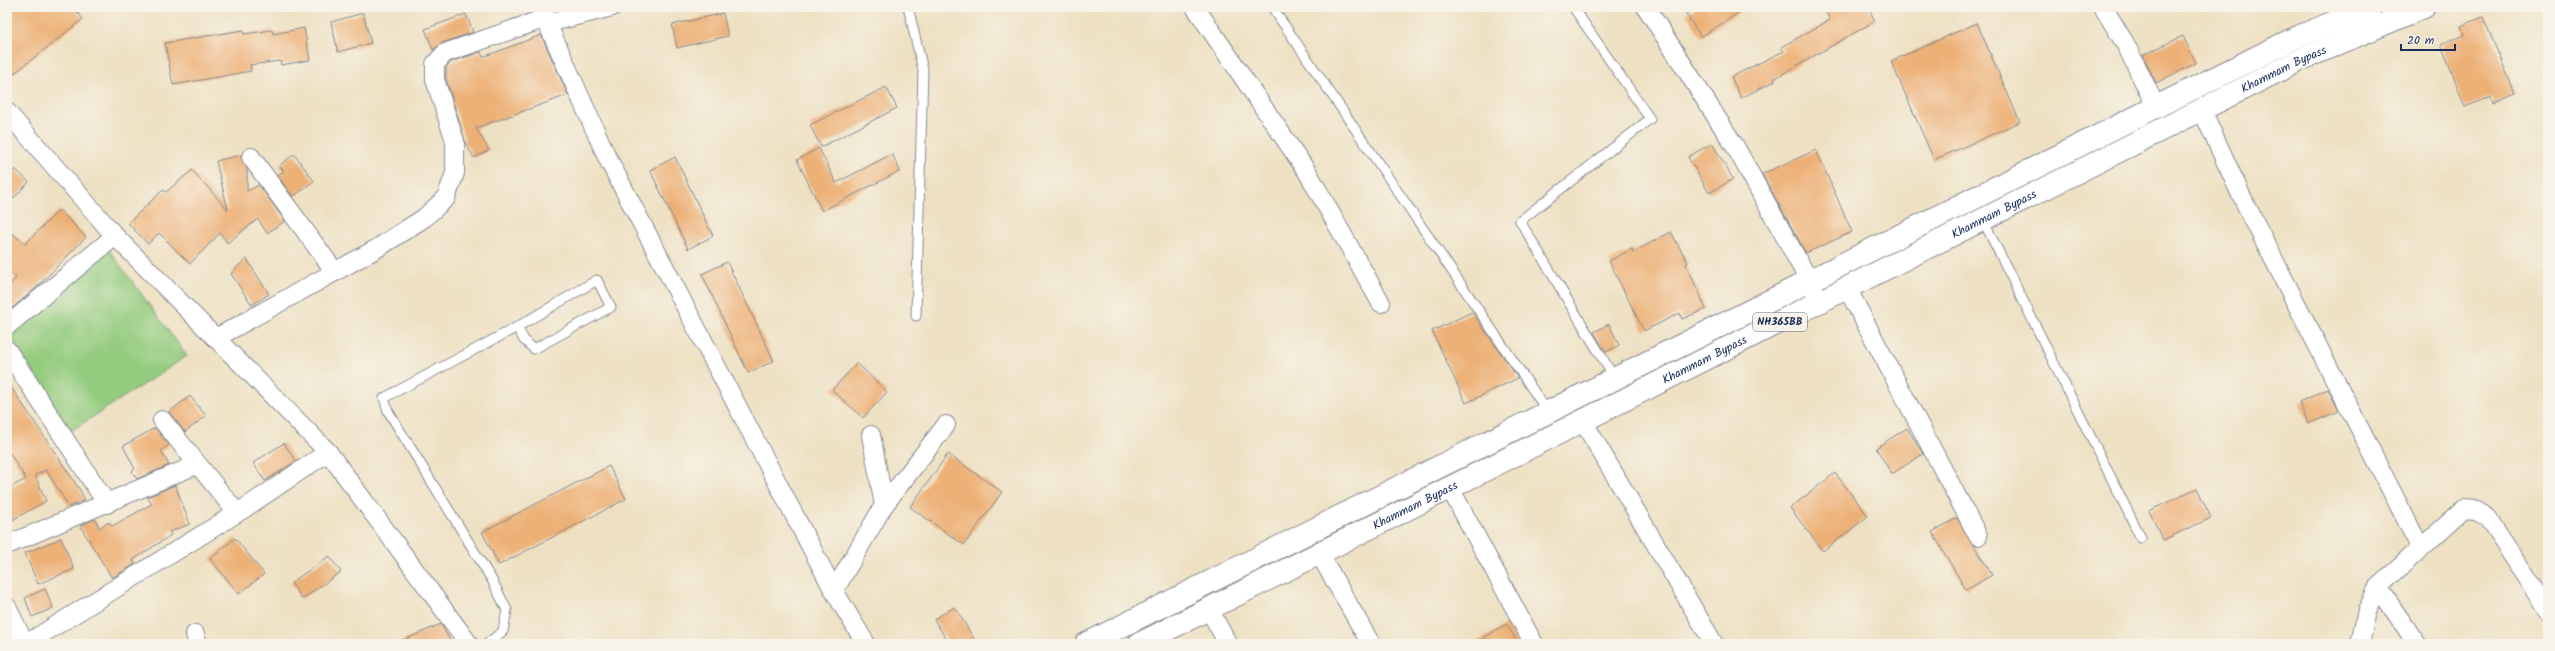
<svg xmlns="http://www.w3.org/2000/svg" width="2555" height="651" viewBox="0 0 2555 651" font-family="Kalam,sans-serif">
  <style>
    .green { fill: #94cc7f; stroke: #587e6e }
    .building { fill: #edb177 }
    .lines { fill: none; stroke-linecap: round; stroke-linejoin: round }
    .lane-casing { stroke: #848890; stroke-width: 11 }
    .street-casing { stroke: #848890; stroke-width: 20 }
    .highway-casing { stroke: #848890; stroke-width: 24 }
    .lane { stroke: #fff; stroke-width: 9 }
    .street { stroke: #fff; stroke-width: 18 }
    .highway { stroke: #fff; stroke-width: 22 }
    .labels { text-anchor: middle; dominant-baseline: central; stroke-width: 3; stroke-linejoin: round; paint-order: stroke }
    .shield { fill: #f7f3e8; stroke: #5d6a87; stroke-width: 1 }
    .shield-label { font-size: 11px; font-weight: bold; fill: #1b2f5e }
    .street-label { font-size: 12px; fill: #1b2f5e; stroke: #f7f3e8 }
  </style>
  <rect width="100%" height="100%" fill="#f7f3e8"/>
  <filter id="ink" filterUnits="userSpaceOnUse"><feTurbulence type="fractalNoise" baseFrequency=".025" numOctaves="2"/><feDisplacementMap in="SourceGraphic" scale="8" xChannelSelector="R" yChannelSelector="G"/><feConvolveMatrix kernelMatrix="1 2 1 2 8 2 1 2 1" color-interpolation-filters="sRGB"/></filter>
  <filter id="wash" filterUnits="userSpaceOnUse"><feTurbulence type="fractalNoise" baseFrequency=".012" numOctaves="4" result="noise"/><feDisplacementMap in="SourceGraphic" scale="16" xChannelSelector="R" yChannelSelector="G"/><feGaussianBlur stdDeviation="0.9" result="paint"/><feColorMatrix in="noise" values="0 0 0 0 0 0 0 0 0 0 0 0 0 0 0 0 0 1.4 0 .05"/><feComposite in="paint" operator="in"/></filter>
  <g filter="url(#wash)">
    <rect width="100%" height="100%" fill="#eee1c3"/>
    <polygon class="green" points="109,250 187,356 71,431 9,334"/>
    <g id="blocks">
      <g class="building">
        <polygon points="7,7 73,7 83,19 7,79"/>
        <polygon points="1697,7 1747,7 1701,37 1686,14"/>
        <polygon points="1823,7 1868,7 1875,21 1774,79 1775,81 1741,98 1731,77 1784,51 1781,47 1830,20"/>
        <polygon points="363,13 371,43 338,52 331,22"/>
        <polygon points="723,13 728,36 677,48 672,25"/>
        <polygon points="466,14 473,32 442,43 433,50 425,29"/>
        <polygon points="2483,17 2515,93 2493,103 2491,97 2465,107 2441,44 2464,35 2461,26"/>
        <polygon points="1977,23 2020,122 1934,160 1891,61"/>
        <polygon points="304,28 310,60 281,65 280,61 250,65 251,71 173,85 165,43 243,30 244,34 272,30 273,34"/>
        <polygon points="541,35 568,95 476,128 489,150 474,158 466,144 446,78 446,68 451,62 481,52 483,57"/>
        <polygon points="2183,36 2196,63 2156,83 2143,55"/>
        <polygon points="886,87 897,108 821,147 810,125"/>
        <polygon points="1712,143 1733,179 1709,193 1688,157"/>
        <polygon points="819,148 836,183 892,154 900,171 822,211 797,160"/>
        <polygon points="1816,150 1852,232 1806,253 1762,174"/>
        <polygon points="294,154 314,181 293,197 277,175 284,171 279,166"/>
        <polygon points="241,155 247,169 247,191 259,185 285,221 267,233 258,219 227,243 220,233 190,264 159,233 148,244 128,223 163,190 166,192 192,170 228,210 216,161"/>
        <polygon points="675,157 713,236 688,249 650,170"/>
        <polygon points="15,169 29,182 7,205 7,177"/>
        <polygon points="59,210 86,237 35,289 7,312 7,287 16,278 7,270 7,229 25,244"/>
        <polygon points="1671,232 1688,263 1686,264 1706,309 1682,319 1680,313 1644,331 1609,261 1632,249 1633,252"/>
        <polygon points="246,258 269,294 252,305 231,274"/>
        <polygon points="727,262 774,361 748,373 702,274"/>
        <polygon points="1472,312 1518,378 1466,403 1432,331"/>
        <polygon points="1609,324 1619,345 1606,352 1594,332"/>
        <polygon points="857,363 887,392 863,418 832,390"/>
        <polygon points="7,381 78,487 85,500 69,507 46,470 35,475 46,501 7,523 7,489 26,479 7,449"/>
        <polygon points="2328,389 2339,411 2308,424 2299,402"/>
        <polygon points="190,396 206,416 185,432 169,412"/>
        <polygon points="155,428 169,445 161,451 169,465 137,479 132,471 135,469 123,446"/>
        <polygon points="1907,428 1923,454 1892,474 1876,448"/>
        <polygon points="284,443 296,461 265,481 253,463"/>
        <polygon points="948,454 1002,492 964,545 910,507"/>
        <polygon points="609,466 626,499 499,565 482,532"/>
        <polygon points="1835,473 1868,516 1823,551 1790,508"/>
        <polygon points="175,485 190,524 169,532 171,535 133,560 135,564 112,578 80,526 95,519 99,528 109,522 112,526 152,504 147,497"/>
        <polygon points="2197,488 2211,518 2163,540 2149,511"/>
        <polygon points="1957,518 1992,575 1966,590 1932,532"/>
        <polygon points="61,538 74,569 38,584 25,553"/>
        <polygon points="235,538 264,574 239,594 210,559"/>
        <polygon points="329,556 341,572 302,599 291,583"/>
        <polygon points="45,589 53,608 32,617 25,598"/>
        <polygon points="955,607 977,644 949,644 934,619"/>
        <polygon points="441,624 452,644 394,644"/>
        <polygon points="1506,624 1519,644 1474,644"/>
      </g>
    </g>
  </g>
  <g filter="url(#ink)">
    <use href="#blocks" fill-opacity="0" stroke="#848890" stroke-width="1"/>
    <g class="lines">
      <g class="lane-casing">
        <g id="lane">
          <polyline points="908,7 923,70 916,316"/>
          <polyline points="1272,7 1548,412"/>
          <polyline points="1573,7 1650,119 1520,221 1615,379"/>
          <polyline points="1983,220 2141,538"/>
          <polyline points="487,644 503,631 507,610 492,580 388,411 384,398 517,327 597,280 611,307 534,349 524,340 517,327"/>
        </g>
      </g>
      <g class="street-casing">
        <g id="street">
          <polyline points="540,7 607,157 834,591 866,644"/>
          <polyline points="1195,7 1308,173 1381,303"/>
          <polyline points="1646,7 1736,148 1816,293"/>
          <polyline points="2103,7 2126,45 2156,107"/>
          <polyline points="548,23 612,7"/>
          <polyline points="2202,110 2241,195 2420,547"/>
          <polyline points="7,112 115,236 328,452 469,644"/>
          <polyline points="251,157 335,272"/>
          <polyline points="1847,288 1978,536"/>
          <polyline points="7,326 115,236"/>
          <polyline points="216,338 376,249 424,218 446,198 455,173 455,141 435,80 435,64 445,53 546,18"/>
          <polyline points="7,350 107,504"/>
          <polyline points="162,420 237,513"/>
          <polyline points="1583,421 1714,644"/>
          <polyline points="871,435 884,505"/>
          <polyline points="1450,488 1534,644"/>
          <polyline points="7,545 196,465"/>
          <polyline points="1319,553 1371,644"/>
          <polyline points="2378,587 2417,644"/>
          <polyline points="834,591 884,505 946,425"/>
          <polyline points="7,607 25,644"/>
          <polyline points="1209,609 1228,644"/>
          <polyline points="195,634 198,644"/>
          <polyline points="26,644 245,508 328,452"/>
          <polyline points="2360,644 2367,611 2378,587 2464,509 2477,510 2488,519 2548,609"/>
        </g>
      </g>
      <g class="highway-casing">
        <g id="highway">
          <polyline points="1086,644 2156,107 2293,39 2371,7"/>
          <path id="s1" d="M1139,644l1161,-584 124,-53"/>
        </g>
      </g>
      <use href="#lane" class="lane"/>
      <use href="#street" class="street"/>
      <use href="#highway" class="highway"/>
    </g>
  </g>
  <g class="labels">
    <rect class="shield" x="1753" y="313" width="54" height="18" rx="3"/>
    <g class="shield-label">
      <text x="1780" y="322">NH365BB</text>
    </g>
    <g class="street-label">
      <text stroke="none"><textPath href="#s1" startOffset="1281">Khammam Bypass</textPath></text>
      <text stroke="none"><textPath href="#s1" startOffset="957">Khammam Bypass</textPath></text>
      <text stroke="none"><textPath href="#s1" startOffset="633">Khammam Bypass</textPath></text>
      <text stroke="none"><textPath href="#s1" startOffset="309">Khammam Bypass</textPath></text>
    </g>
  </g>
  <rect width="2555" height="651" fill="none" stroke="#f7f3e8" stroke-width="24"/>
  <path d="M2401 44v6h54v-6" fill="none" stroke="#1b2f5e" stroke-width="2"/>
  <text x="2407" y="44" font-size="12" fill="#1b2f5e" stroke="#f7f3e8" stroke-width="3" paint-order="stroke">20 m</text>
</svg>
